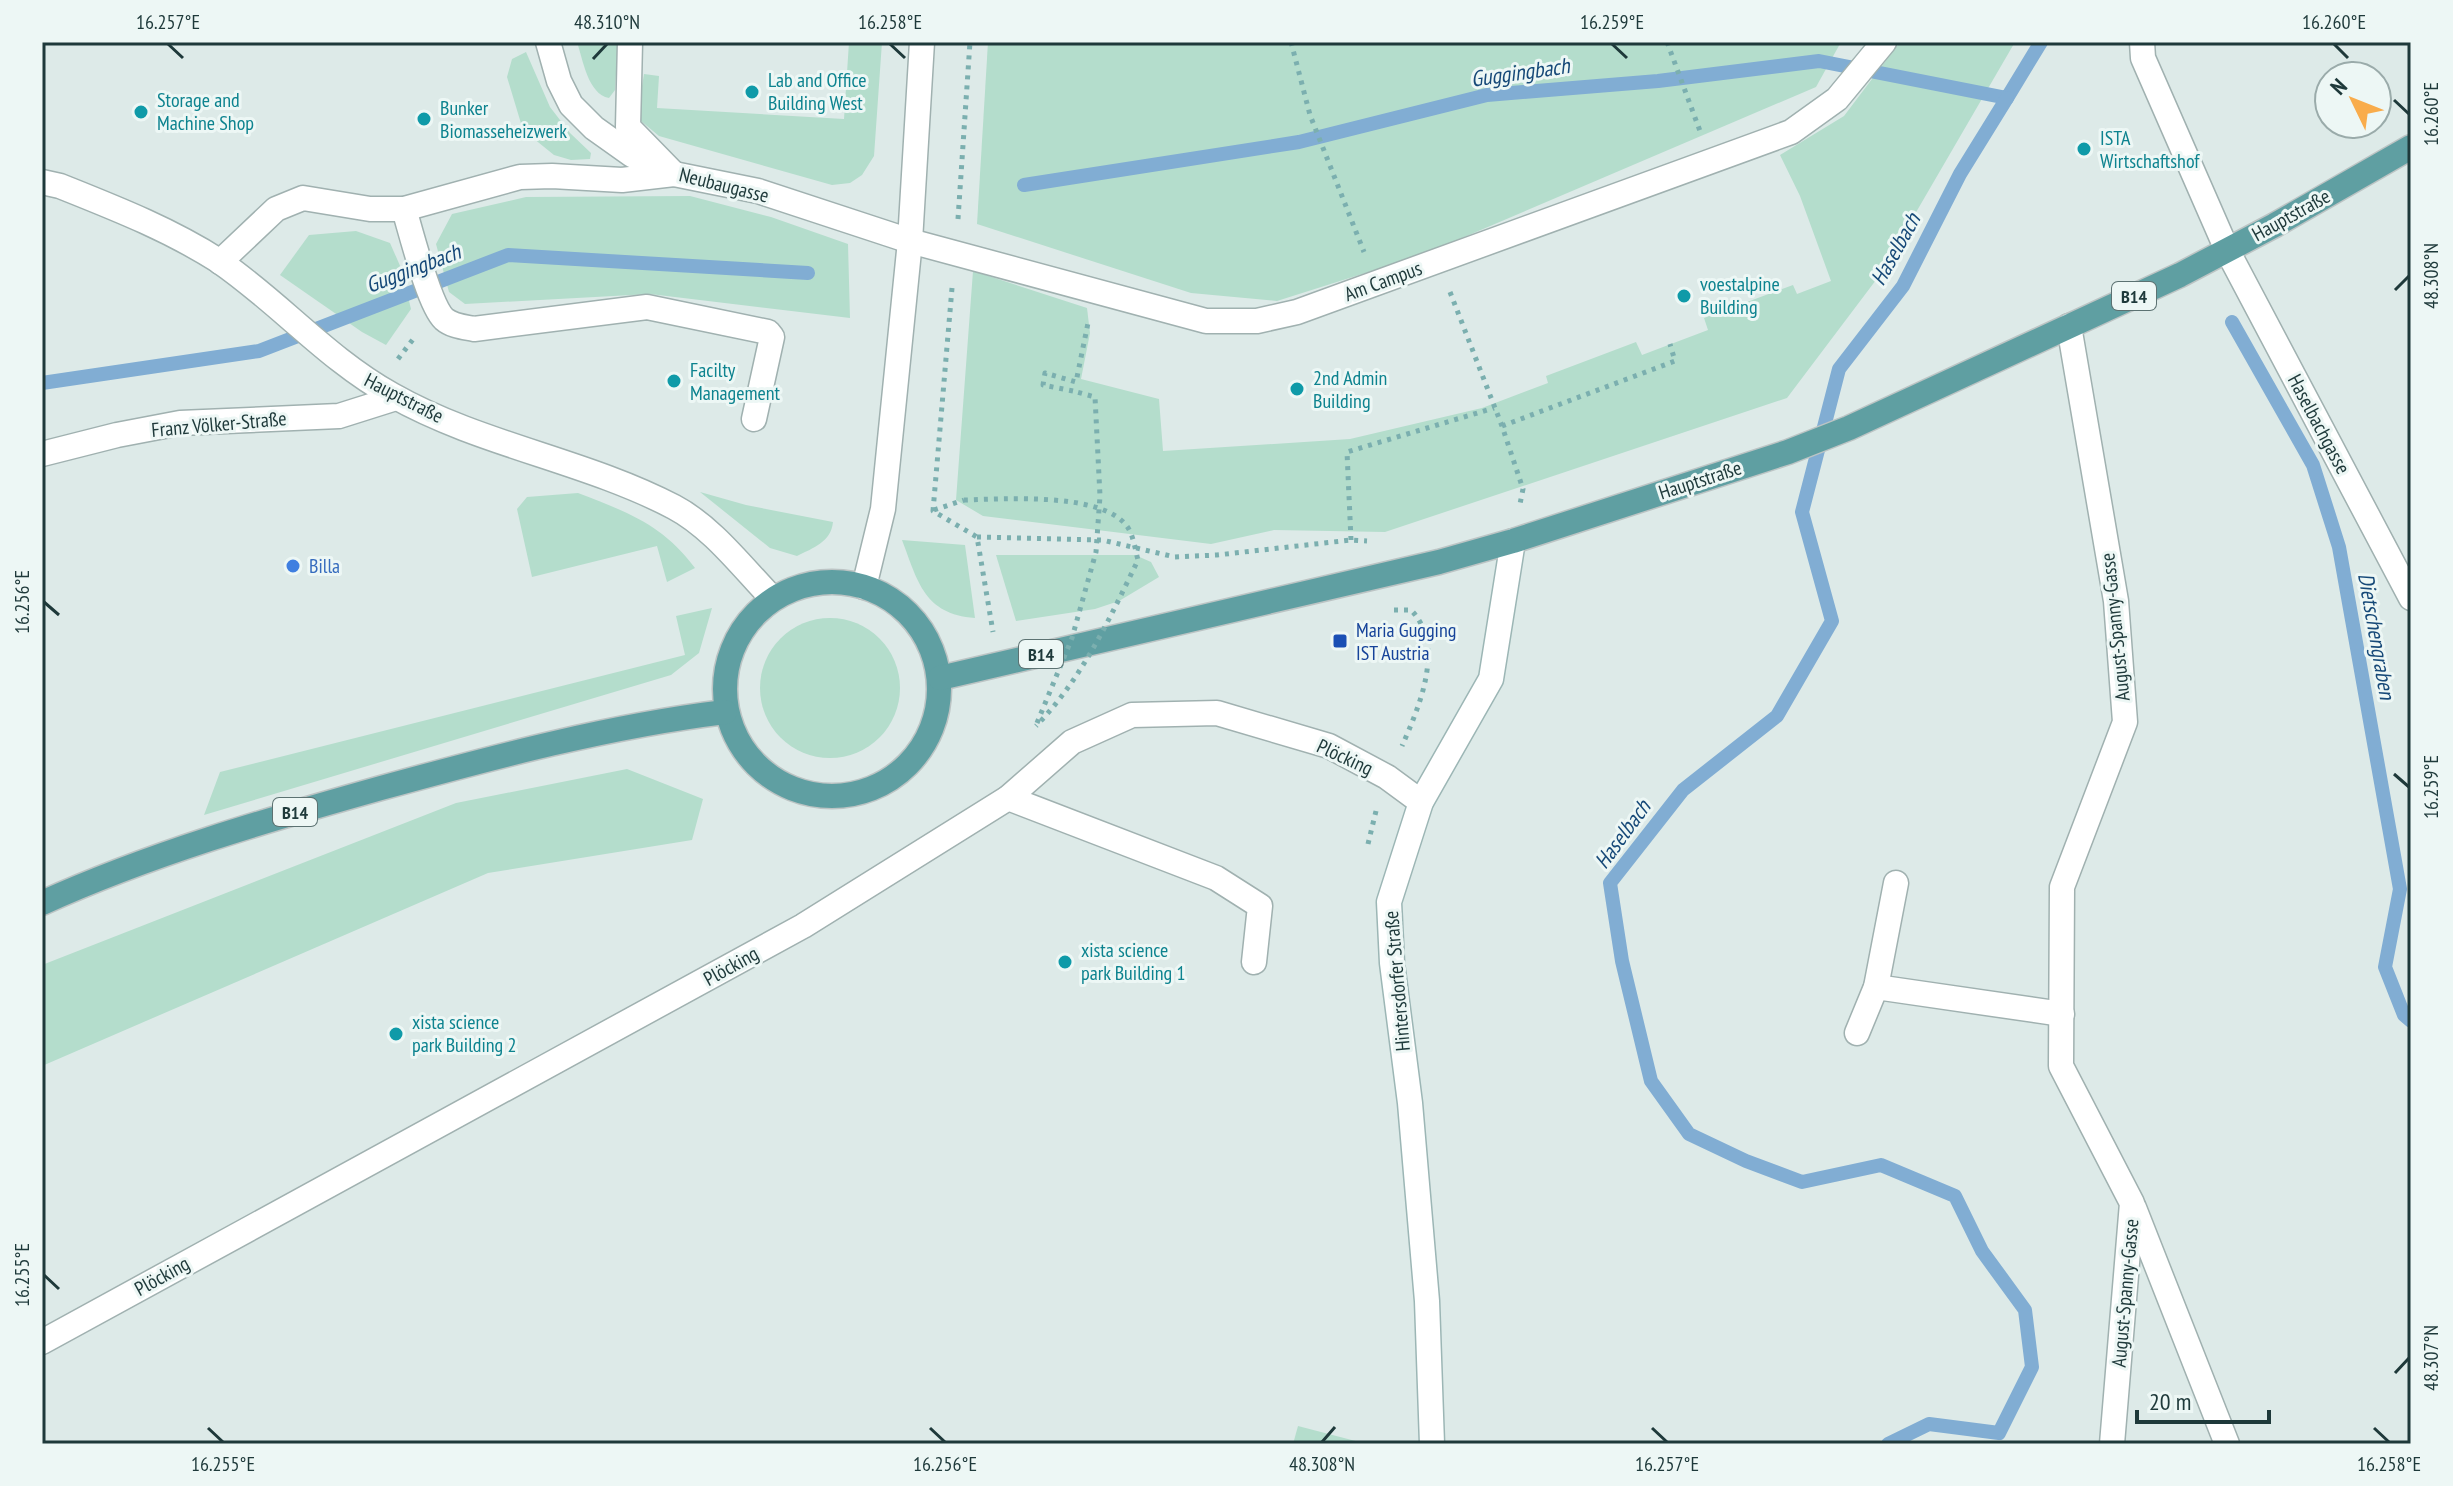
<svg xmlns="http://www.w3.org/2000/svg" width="2453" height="1486" viewBox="0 0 2453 1486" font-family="'PT Sans Narrow',sans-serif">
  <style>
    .green { fill: #b4ddcc }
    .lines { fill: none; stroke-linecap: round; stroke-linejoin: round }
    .stream { stroke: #81add3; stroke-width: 14 }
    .lane-casing { stroke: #a0b1b0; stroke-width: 27 }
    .street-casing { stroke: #a0b1b0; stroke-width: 27 }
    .secondary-casing { stroke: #9cb6b5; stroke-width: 27 }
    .primary-casing { stroke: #bcc4c4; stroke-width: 27 }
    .path { stroke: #7bafaf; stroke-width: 5; stroke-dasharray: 4 6; stroke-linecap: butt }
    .lane { stroke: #fff; stroke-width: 24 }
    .street { stroke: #fff; stroke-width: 24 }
    .secondary { stroke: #fff; stroke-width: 24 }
    .primary { stroke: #5f9fa2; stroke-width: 24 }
    .path-bridge { stroke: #7bafaf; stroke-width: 5; stroke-dasharray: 4 6; stroke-linecap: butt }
    .ticks { fill: none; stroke: #1e393a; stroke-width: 3 }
    .culture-dot { fill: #0f9aa8; stroke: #edf7f5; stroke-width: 3 }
    .shop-dot { fill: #3f7fe0; stroke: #edf7f5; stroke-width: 3 }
    .transit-dot { fill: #1a4fb4; stroke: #edf7f5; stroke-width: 3 }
    .labels { text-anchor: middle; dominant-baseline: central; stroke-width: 6; stroke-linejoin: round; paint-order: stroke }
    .shield { fill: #edf7f5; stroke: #5c7272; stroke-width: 2 }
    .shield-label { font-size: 18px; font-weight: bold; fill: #1e393a }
    .culture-label { font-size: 20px; fill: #0d838f; stroke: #edf7f5; text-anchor: start }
    .street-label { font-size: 20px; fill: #1e393a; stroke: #edf7f5 }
    .shop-label { font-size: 20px; fill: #366cbe; stroke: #edf7f5; text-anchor: start }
    .transit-label { font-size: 20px; fill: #164399; stroke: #edf7f5; text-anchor: start }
    .water-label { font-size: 22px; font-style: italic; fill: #164978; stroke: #edf7f5 }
    .neatline { fill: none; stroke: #1e393a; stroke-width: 3 }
    .ticks-label { font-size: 20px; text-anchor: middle; fill: #1e393a }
  </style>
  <rect width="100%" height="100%" fill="#ddeae8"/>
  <g class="green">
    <path d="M577,42h41l-3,48 -6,8c-21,-4 -26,-38 -32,-56z"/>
    <polygon points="849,42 882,42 874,156 862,175 850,183 832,185 659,136 641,121 639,104 644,74 659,76 657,108 844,119"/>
    <polygon points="988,42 1841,42 1816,87 1422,255 1277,301 1191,293 977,224"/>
    <polygon points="1900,42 2015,42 1879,276 1787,398 1385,532 1274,530 1211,544 983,516 956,500 973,271 1087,308 1090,333 1081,379 1159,399 1163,451 1350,439 1482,408 1548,383 1546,376 1636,342 1642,355 1708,330 1704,318 1793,285 1797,294 1831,281 1800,196 1780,155 1844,116"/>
    <polygon points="526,52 550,107 570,133 591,153 590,159 571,160 554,155 523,130 507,77 512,59"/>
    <polygon points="690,196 771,217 848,244 850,318 650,294 465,304 449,292 436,244 452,214 526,197"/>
    <polygon points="356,231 390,243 401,268 411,309 386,345 362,332 280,275 309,235"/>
    <path d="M700,492l46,13 87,17c-2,20 -20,26 -36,34l-27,-8z"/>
    <path d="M578,493c49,19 84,31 117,75l-28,14 -10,-36 -125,31 -15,-68 10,-12z"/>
    <path d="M902,540l63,5 10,73c-51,-4 -57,-36 -73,-78z"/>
    <polygon points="996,555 1135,555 1151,562 1159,577 1119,601 1095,609 1016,621"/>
    <polygon points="712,608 699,653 671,675 204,815 220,772 685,655 676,616"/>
    <circle cx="830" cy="688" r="70"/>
    <polygon points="627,769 703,799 692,840 488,873 42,1066 42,965 456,803"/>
    <polygon points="1298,1426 1367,1444 1293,1444"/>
  </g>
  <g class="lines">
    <g class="stream">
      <polyline points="1024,185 1299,142 1487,95 1658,81 1819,61 2007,98 2041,42"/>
      <polyline points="2232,322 2313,465 2339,547 2400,889 2385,967 2404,1015 2411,1021"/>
      <polyline points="42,383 259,351 508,255 808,273"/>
      <polyline points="1888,1444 1929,1424 1999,1433 2032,1367 2025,1310 1982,1251 1955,1196 1881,1165 1802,1182 1746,1161 1689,1134 1651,1081 1622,961 1610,883 1683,790 1777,716 1832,621 1802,512 1839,369 1903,286 1960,174 2007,98"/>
    </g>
    <g class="lane-casing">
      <g id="lane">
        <polyline points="630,42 628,127 672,172"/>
        <path d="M404,209c7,23 25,96 40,110 8,7 20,8 30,10l173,-22 121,25 4,5 -18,82"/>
        <polyline points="910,241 1206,321 1257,321 1297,312 1791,132 1837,99 1884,42"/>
        <polyline points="2227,250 2411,598"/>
        <polyline points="220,262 276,209 303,198 370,209 404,209 520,177 552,176 622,180 674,174"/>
        <polyline points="1008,798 1216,878 1260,906 1254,962"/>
        <polyline points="42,1342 803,926 1008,798 1072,742 1132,715 1217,713 1329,746 1387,777 1421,802"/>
      </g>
    </g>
    <g class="street-casing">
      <g id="street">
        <polyline points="548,42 559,81 571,105 594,128 632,155 674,174 758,191 910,241"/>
        <polyline points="2142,42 2143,58 2227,250"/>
        <path d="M42,182l18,4c55,22 109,43 159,75 60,41 108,98 173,134 88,50 192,65 282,112 38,20 68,60 98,91"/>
        <polyline points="2069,326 2116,601 2125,722 2062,887 2061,1066 2132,1203 2112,1444"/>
        <polyline points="42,454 117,435 180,423 339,416 396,398"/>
        <polyline points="864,587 883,509 910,241 922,42"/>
        <polyline points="1876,987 2062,1014"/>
        <polyline points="1857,1033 1876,987 1896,883"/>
        <polyline points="2134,1208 2227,1444"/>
      </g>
    </g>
    <g class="secondary-casing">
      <polyline id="secondary" points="1432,1444 1427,1301 1410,1103 1392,963 1389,902 1421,802 1491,679 1513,541"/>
    </g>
    <g class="primary-casing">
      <g id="primary">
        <circle cx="832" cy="689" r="107"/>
        <polyline points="940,678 1439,562 1513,541 1788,452 1849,428 2180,275 2275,225 2411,147"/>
        <path d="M42,903c108,-49 225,-83 339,-115 113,-31 228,-62 344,-76"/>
      </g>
    </g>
    <g class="path">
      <polyline points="1291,42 1310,115 1364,252"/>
      <polyline points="1667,42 1700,131"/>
      <polyline points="1742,42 1744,42"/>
      <polyline points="958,219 970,42"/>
      <polyline points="952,288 933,511 977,537 993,632"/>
      <polyline points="1450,292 1502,426 1523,489 1520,504"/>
      <polyline points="398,359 414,338"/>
      <polyline points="1073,391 1043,385 1045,373 1076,382 1088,323"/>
      <polyline points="1502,426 1675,361 1670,344"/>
      <polyline points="934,510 964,500"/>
      <polyline points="977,537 1102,540 1175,557 1217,555 1351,540 1367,541"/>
      <polyline points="1351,540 1347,452 1494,408"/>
      <path d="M1394,610h17c35,36 8,97 -9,136"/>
      <polyline points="1368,844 1376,811"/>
    </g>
    <use href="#lane" class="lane"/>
    <use href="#street" class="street"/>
    <use href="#secondary" class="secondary"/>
    <use href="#primary" class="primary"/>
    <g class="path-bridge">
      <path d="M964,500c40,-1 135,-8 162,25 7,8 9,24 12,35 -28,58 -56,119 -102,166"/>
      <polyline points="1037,723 1072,638 1096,552 1100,496 1095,397 1073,391"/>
    </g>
  </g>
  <path class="ticks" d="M168,44l15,14M890,44l15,14M1612,44l15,14M2334,44l14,14M593,59l14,-15M2394,100l15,14M2395,290l14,-14M44,602l15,13M2394,774l15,13M44,1275l15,14M2395,1373l14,-15M208,1428l15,14M930,1428l15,14M1652,1428l15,14M2374,1428l15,14M1322,1442l13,-15"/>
  <g class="culture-dot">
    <circle cx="752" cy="92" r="8"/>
    <circle cx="141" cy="112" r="8"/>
    <circle cx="424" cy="119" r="8"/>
    <circle cx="2084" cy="149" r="8"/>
    <circle cx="1684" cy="296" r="8"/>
    <circle cx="674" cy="381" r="8"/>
    <circle cx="1297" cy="389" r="8"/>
    <circle cx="1065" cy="962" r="8"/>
    <circle cx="396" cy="1034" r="8"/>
  </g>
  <circle class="shop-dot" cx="293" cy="566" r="8"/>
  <rect class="transit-dot" x="1332" y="633" width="16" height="16" rx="4"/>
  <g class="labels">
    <g class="shield">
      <rect x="2112" y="282" width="44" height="28" rx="6"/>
      <rect x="1019" y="640" width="44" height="28" rx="6"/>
      <rect x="273" y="798" width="44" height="28" rx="6"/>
    </g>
    <g class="shield-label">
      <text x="2134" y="296">B14</text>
      <text x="1041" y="654">B14</text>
      <text x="295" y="812">B14</text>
    </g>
    <g class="culture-label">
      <text x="768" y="80">Lab and Office<tspan x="768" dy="23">Building West</tspan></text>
      <text x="157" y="100">Storage and<tspan x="157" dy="23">Machine Shop</tspan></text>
      <text x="440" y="108">Bunker<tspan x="440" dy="23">Biomasseheizwerk</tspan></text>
      <text x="2100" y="138">ISTA<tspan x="2100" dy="23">Wirtschaftshof</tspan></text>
      <text x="1700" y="284">voestalpine<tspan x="1700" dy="23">Building</tspan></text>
      <text x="690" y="370">Facilty<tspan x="690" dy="23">Management</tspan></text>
      <text x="1313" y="378">2nd Admin<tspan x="1313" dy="23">Building</tspan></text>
      <text x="1081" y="950">xista science<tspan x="1081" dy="23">park Building 1</tspan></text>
      <text x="412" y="1022">xista science<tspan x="412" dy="23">park Building 2</tspan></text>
    </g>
    <g class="street-label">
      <text transform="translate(724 185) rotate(14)">Neubaugasse</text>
      <text transform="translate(2291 215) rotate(-29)">Hauptstraße</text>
      <text transform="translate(1383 281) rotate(-20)">Am Campus</text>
      <text transform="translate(404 398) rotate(27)">Hauptstraße</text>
      <text transform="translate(219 424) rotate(-5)">Franz Völker-Straße</text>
      <text transform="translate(2319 424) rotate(62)">Haselbachgasse</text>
      <text transform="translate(1700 480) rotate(-18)">Hauptstraße</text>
      <text transform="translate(2115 627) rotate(-96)">August-Spanny-Gasse</text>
      <text transform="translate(1345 757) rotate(25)">Plöcking</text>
      <text transform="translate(731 966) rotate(-29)">Plöcking</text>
      <text transform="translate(1397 981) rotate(-95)">Hintersdorfer Straße</text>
      <text transform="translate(162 1276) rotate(-29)">Plöcking</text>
      <text transform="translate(2125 1293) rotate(-85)">August-Spanny-Gasse</text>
    </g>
    <g class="shop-label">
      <text x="309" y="566">Billa</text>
    </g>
    <g class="transit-label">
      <text x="1356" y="630">Maria Gugging<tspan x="1356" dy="23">IST Austria</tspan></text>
    </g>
    <g class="water-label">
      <text transform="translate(1520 72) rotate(-8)">Guggingbach</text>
      <text transform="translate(1895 249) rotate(-61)">Haselbach</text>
      <text transform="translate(413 268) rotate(-21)">Guggingbach</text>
      <text transform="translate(2377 636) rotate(80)">Dietschengraben</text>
      <text transform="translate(1622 834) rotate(-54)">Haselbach</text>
    </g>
  </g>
  <rect width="2453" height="1486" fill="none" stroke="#edf7f5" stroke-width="88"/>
  <g transform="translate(2353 100) rotate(313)"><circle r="38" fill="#edf7f5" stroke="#9aabaa" stroke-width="2"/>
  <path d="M0-6L14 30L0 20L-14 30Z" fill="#f9ac4b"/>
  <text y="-12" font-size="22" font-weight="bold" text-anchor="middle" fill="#1e393a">N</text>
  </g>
  <path d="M2137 1410v12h132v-12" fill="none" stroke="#1e393a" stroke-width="4"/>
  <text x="2149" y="1410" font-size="24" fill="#1e393a" stroke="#edf7f5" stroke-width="6" paint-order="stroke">20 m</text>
  <rect x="44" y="44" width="2365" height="1398" class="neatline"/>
  <g class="ticks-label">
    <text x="168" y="29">16.257°E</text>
    <text x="607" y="29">48.310°N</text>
    <text x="890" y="29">16.258°E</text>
    <text x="1612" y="29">16.259°E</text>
    <text x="2334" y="29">16.260°E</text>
    <text transform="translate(2431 114) rotate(-90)" y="7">16.260°E</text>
    <text transform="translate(2431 276) rotate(-90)" y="7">48.308°N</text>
    <text transform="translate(22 602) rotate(-90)" y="7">16.256°E</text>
    <text transform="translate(2431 787) rotate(-90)" y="7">16.259°E</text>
    <text transform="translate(22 1275) rotate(-90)" y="7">16.255°E</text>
    <text transform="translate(2431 1358) rotate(-90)" y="7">48.307°N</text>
    <text x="223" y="1471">16.255°E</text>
    <text x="945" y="1471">16.256°E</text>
    <text x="1322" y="1471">48.308°N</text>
    <text x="1667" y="1471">16.257°E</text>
    <text x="2389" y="1471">16.258°E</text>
  </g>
</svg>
